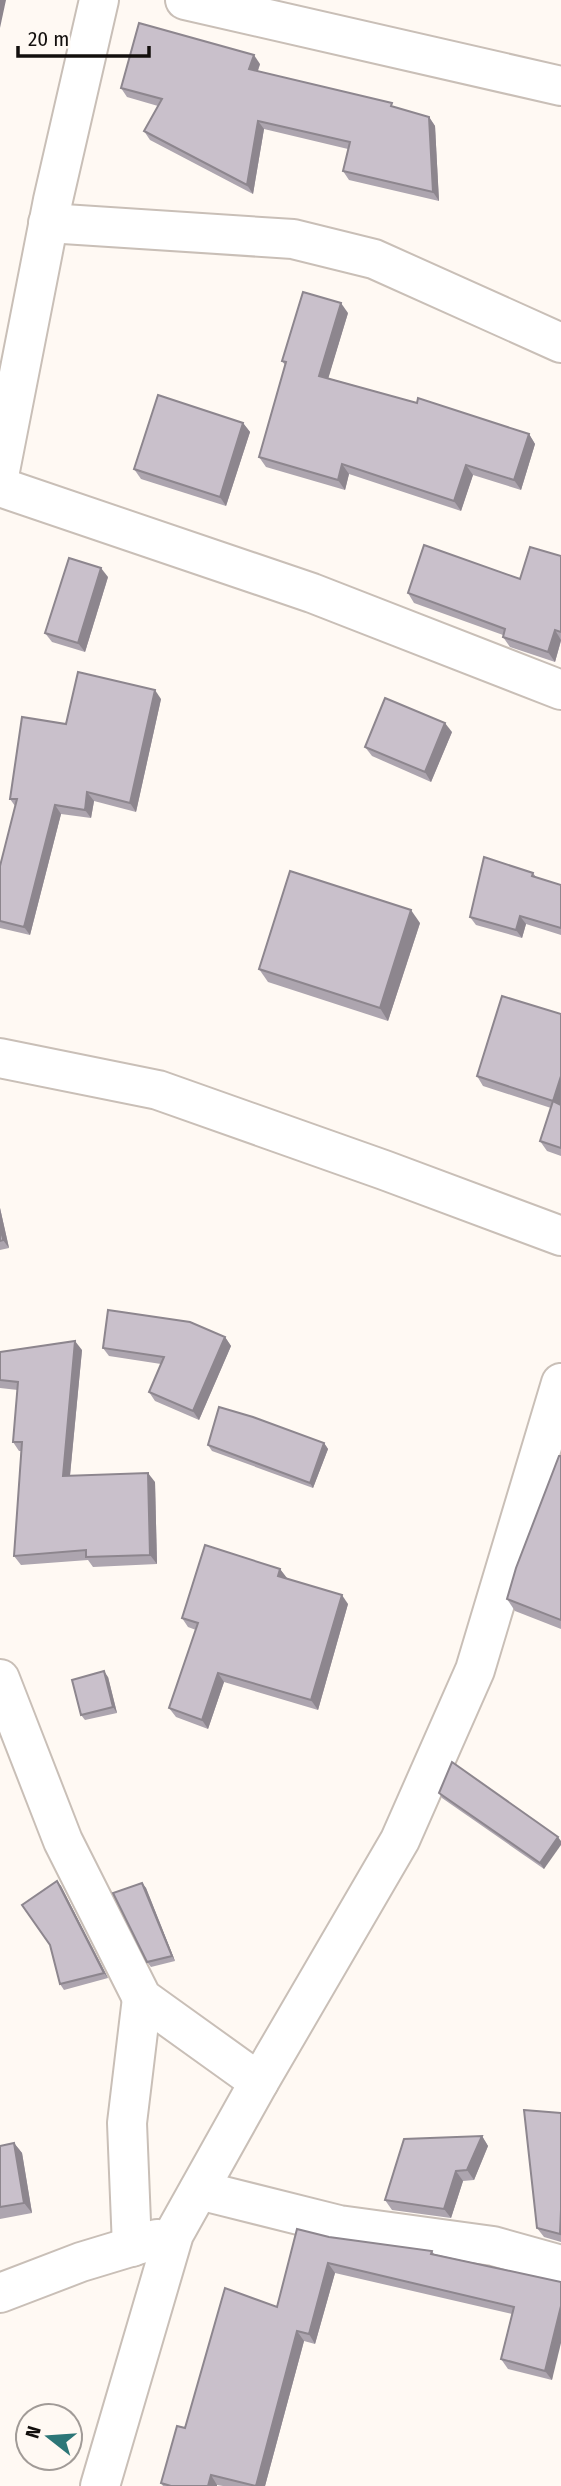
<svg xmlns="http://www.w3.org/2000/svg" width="561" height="2486" viewBox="0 0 561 2486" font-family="'Fira Sans Condensed',sans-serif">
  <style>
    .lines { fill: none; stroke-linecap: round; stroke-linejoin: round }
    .minor-casing { stroke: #c9bfb7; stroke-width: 42 }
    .minor { stroke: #fff; stroke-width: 38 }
    .wall { fill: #ada5af }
    .shaded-wall { fill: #8d868e }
    .building { fill: #c9c0cb; stroke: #8d868e; stroke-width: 2 }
  </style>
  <rect width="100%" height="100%" fill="#fff9f3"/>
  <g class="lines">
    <g class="minor-casing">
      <g id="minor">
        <polyline points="185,0 561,86"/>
        <polyline points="48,223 293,239 374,259 561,343"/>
        <polyline points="0,471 53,200 99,0"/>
        <polyline points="0,487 312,593 561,690"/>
        <polyline points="0,1058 158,1090 384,1170 561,1236"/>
        <polyline points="0,1679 63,1841 142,1998 259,2082"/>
        <polyline points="199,2190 339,2225 493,2246 561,2265"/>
        <polyline points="132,2247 127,2123 142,1998"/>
        <polyline points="0,2293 81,2262 157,2239"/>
        <polyline points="100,2486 174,2234 259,2082 400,1840 475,1670 561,1383"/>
      </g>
    </g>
    <use href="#minor" class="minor"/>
  </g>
  <g class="wall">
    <polygon points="260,64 258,71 429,117 435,126 439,201 349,180 343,171 348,149 264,129 253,194 150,140 144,131 158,106 127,97 121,88"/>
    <polygon points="348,313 328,378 529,434 535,444 521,490 473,475 461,511 349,474 345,490 266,467 259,457 285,365 282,361"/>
    <polygon points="243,423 250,432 226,506 141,479 134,469"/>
    <polygon points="561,556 561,641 555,662 510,647 503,637 503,635 414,603 408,593 520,579"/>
    <polygon points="108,577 85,652 52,642 45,633"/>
    <polygon points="161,699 136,812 94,801 91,818 61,814 30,935 0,928 0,866 15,806 10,799 66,724"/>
    <polygon points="452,732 431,782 372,756 365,747"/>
    <polygon points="533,873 536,877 561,885 561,935 526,924 522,938 476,925 470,917"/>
    <polygon points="420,923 388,1021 268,982 259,969"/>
    <polygon points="561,1014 561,1156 547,1151 540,1141 551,1108 483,1086 477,1076"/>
    <polygon points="0,1208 9,1248 0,1250"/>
    <polygon points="225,1337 231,1346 199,1420 155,1401 149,1392 161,1364 109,1356 103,1348"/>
    <polygon points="82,1350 70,1476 155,1482 157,1564 93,1567 88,1560 21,1565 14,1556 21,1451 19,1451 13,1442 18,1390 0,1388 0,1352"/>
    <polygon points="324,1443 328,1449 313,1488 212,1451 208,1445"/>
    <polygon points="561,1456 561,1629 515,1611 507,1599"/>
    <polygon points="280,1569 287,1579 348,1604 318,1710 224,1682 208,1729 176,1717 169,1708 196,1630 188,1627 182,1618"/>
    <polygon points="108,1677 117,1713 85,1720 81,1715"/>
    <polygon points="439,1793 558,1837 544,1869 442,1798"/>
    <polygon points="57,1881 61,1886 108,1978 64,1990 60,1984"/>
    <polygon points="142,1883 146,1888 175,1961 151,1967 147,1962"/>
    <polygon points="561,2113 561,2242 544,2237 537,2228"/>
    <polygon points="482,2136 488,2146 474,2180 463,2181 451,2218 392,2210 385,2200"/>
    <polygon points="14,2143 22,2153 32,2213 0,2219 0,2146"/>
    <polygon points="329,2237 432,2251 434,2254 561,2282 552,2380 508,2369 501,2359 512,2314 335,2273 315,2344 304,2341 265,2486 223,2486 217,2485 217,2486 163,2486 161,2483 185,2428"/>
  </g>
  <g class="shaded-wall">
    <polygon points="0,0 6,0 0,28"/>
    <polygon points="254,55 260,64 255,78 249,69"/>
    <polygon points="429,117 435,126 439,201 433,192"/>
    <polygon points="258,121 264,129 253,194 247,185"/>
    <polygon points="341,303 348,313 326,386 319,376"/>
    <polygon points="243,423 250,432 226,506 220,497"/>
    <polygon points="529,434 535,444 521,490 514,480"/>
    <polygon points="342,464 349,474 345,490 338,480"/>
    <polygon points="466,465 473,475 461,511 454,501"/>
    <polygon points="101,568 108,577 85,652 78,643"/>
    <polygon points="555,630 561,640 555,662 548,652"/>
    <polygon points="155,690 161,699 136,812 130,803"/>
    <polygon points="445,723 452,732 431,782 425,772"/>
    <polygon points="87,792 94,801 91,818 85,810"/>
    <polygon points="55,805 61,814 30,935 24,927"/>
    <polygon points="411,910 420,923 388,1021 380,1008"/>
    <polygon points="520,916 526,924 522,938 516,930"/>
    <polygon points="561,1076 561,1108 553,1101"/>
    <polygon points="0,1208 9,1248 3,1240 0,1225"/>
    <polygon points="225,1337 231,1346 199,1420 193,1411"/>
    <polygon points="75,1341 82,1350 69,1485 63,1476"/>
    <polygon points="324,1443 328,1449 313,1488 310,1483"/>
    <polygon points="148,1473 155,1482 157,1564 150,1555"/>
    <polygon points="280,1569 287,1578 284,1585 278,1576"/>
    <polygon points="342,1595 348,1604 318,1710 311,1700"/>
    <polygon points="104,1671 108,1677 117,1713 113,1707"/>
    <polygon points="218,1673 224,1682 208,1729 202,1720"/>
    <polygon points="558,1837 561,1841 561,1845 544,1869 540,1863"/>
    <polygon points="57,1881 61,1886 108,1978 104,1973"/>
    <polygon points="142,1883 146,1888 175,1961 172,1956"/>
    <polygon points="482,2136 488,2146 474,2180 467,2170"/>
    <polygon points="14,2143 22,2153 32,2213 24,2203"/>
    <polygon points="456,2171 463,2181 451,2218 444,2209"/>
    <polygon points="328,2263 335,2273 315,2344 309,2334"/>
    <polygon points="561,2306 561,2343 552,2380 545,2371"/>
    <polygon points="297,2331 304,2341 265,2486 256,2486"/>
    <polygon points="211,2475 217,2485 217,2486 208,2486"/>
  </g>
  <g class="building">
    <polygon points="139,23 254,55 249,69 392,103 391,106 429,117 433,192 343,171 350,142 258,121 247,185 144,131 162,99 121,88"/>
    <polygon points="303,292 341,303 319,376 417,403 418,398 529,434 514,480 466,465 454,501 342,464 338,480 259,457 286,362 282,361"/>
    <polygon points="158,395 243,423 220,497 134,469"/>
    <polygon points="424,545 520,579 530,547 561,556 561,632 555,630 548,652 503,637 505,629 408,593"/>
    <polygon points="69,558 101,568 78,643 45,633"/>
    <polygon points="78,672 155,690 130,803 87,792 85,810 55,805 24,927 0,921 0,866 17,799 10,799 22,717 66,724"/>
    <polygon points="385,698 445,723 425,772 365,747"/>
    <polygon points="484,857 533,873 532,876 561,885 561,928 520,916 516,930 470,917"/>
    <polygon points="290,871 411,910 380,1008 259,969"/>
    <polygon points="502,996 561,1014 561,1076 553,1101 477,1076"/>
    <polygon points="553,1101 561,1105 561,1148 540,1141"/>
    <polygon points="0,1225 3,1240 0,1241"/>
    <polygon points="108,1310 190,1322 225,1337 193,1411 149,1392 164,1357 103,1348"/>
    <polygon points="75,1341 63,1476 148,1473 150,1555 86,1557 86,1550 14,1556 22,1442 13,1442 18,1382 0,1380 0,1352"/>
    <polygon points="219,1407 253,1417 324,1443 310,1483 208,1445"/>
    <polygon points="559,1456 561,1456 561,1620 507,1599 516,1568"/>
    <polygon points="205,1545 280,1569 278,1576 342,1595 311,1700 218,1673 202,1720 169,1708 198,1623 182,1618"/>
    <polygon points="104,1671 113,1707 81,1715 72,1680"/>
    <polygon points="452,1762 558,1837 540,1863 439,1793"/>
    <polygon points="57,1881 104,1973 60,1984 50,1945 22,1905"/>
    <polygon points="142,1883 172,1956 147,1962 113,1893"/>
    <polygon points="524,2110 561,2113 561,2210 560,2234 537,2228"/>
    <polygon points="482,2136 467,2170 456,2171 444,2209 385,2200 404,2139"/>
    <polygon points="14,2143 24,2203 0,2207 0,2146"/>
    <polygon points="297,2229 329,2237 432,2251 431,2254 561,2282 561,2306 545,2371 501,2359 514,2307 328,2263 309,2334 297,2331 256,2486 211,2475 208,2486 171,2486 161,2483 177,2426 185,2428 225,2288 277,2307"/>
  </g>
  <g transform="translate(49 2437) rotate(287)"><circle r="33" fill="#fff9f3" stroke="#a19b97" stroke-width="2"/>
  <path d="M0-5L12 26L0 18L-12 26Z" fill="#2c7677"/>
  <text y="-10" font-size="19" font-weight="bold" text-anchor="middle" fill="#130f0d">N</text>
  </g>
  <path d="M18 46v10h131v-10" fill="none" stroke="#130f0d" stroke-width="3.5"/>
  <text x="28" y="46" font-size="21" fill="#130f0d" stroke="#fff9f3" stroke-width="5" paint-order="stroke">20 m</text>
</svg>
